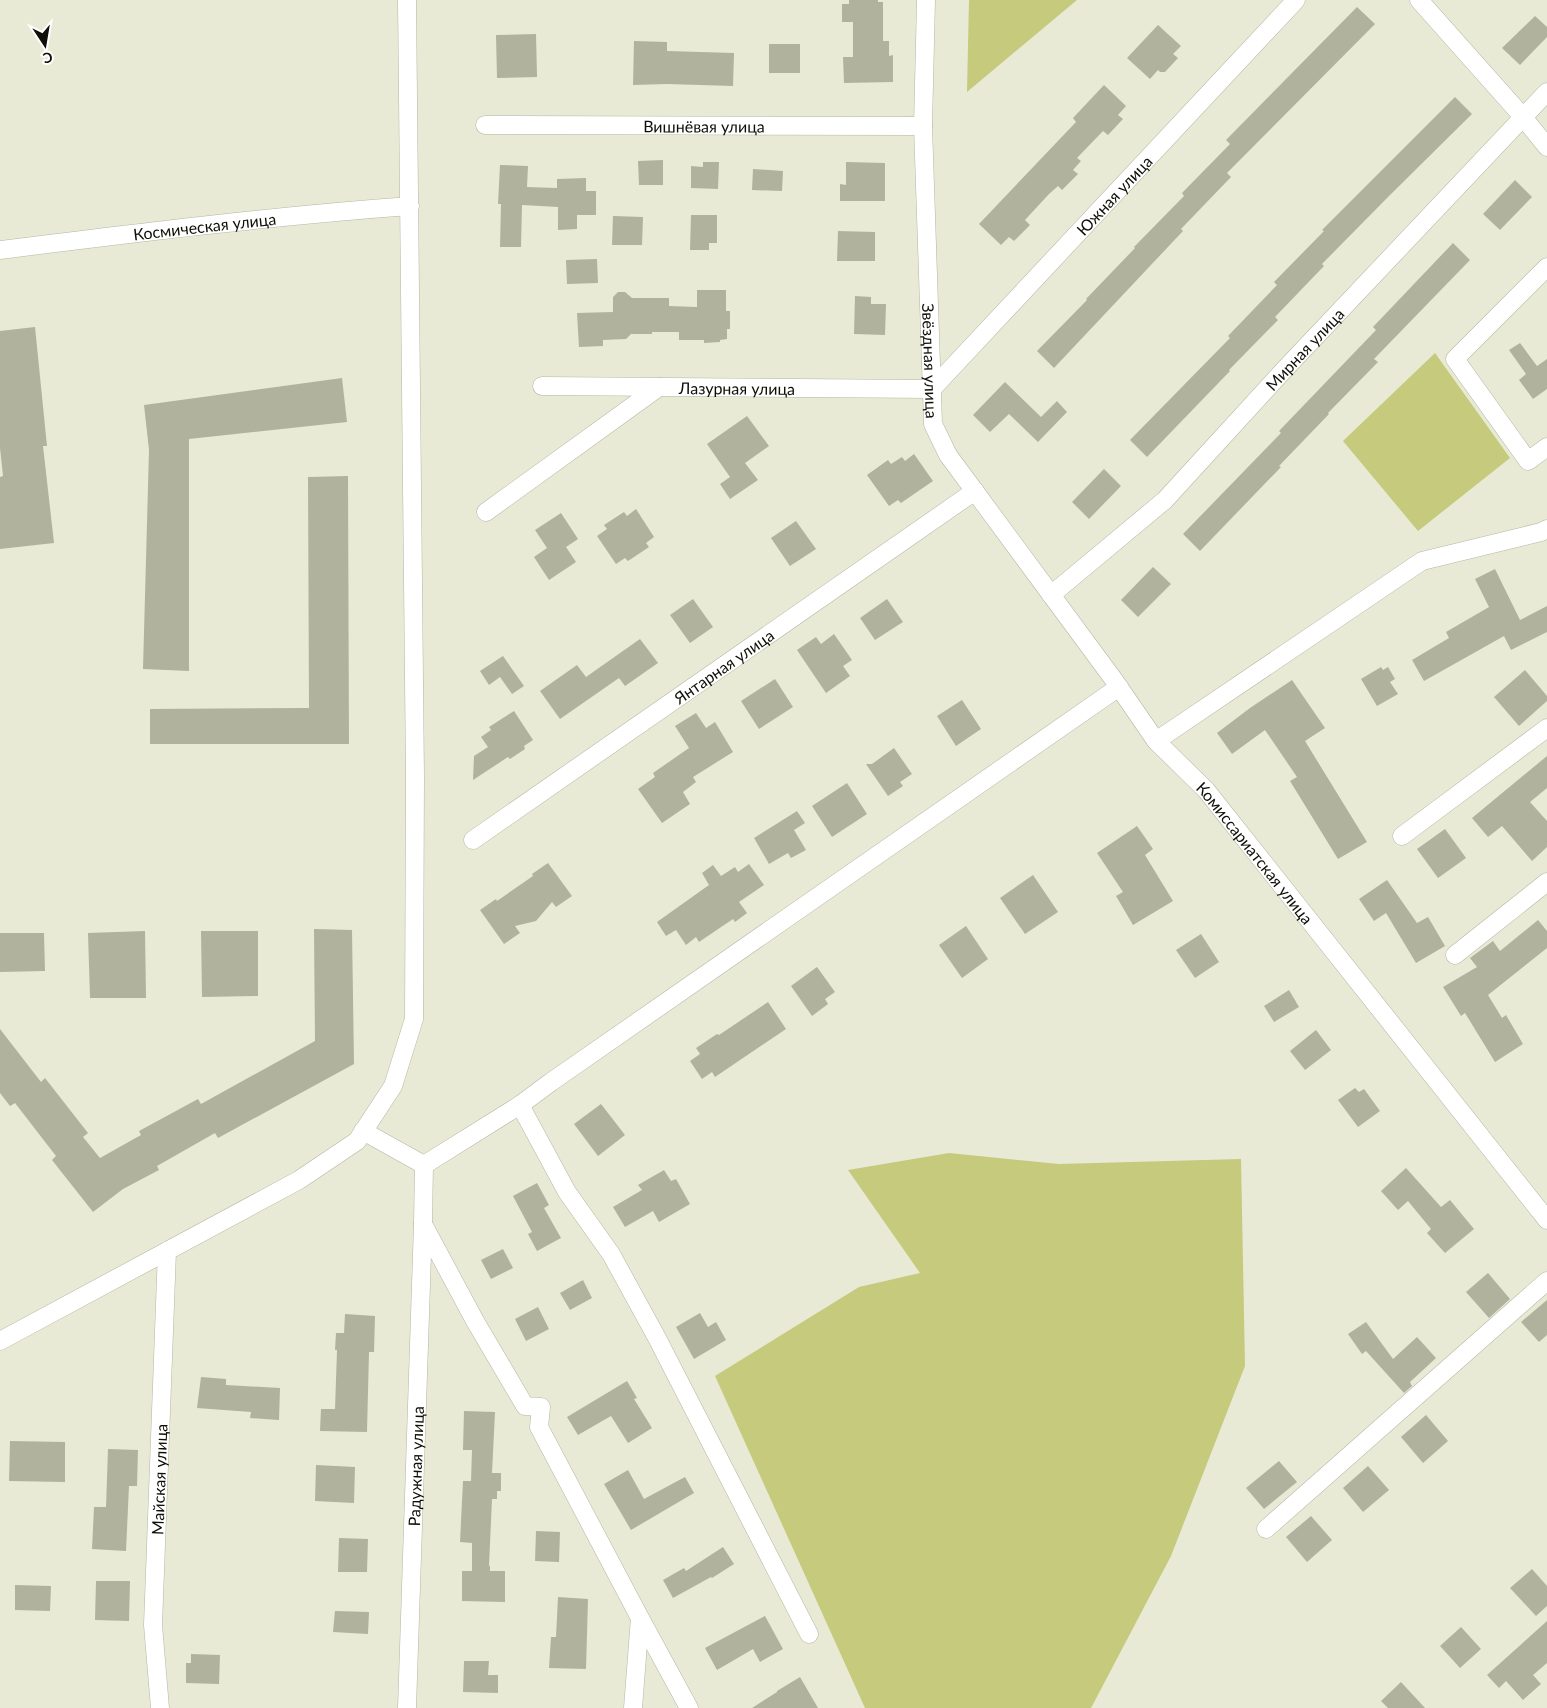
<svg xmlns="http://www.w3.org/2000/svg" width="1547" height="1708" viewBox="0 0 1547 1708" font-family="Lato,sans-serif">
  <style>
    .green { fill: #c5ca7c }
    .building { fill: #b0b29d }
    .lines { fill: none; stroke-linecap: round; stroke-linejoin: round }
    .minor-casing { stroke: #b4b6a1; stroke-width: 19 }
    .minor { stroke: #fff; stroke-width: 18 }
    .labels { text-anchor: middle; dominant-baseline: central; stroke-width: 5; stroke-linejoin: round; paint-order: stroke }
    .street-label { font-size: 16px; fill: #0f0f08; stroke: #fff }
  </style>
  <rect width="100%" height="100%" fill="#e9ead5"/>
  <g class="green">
    <polygon points="969,0 1077,0 967,92"/>
    <polygon points="1435,353 1510,458 1418,531 1343,441"/>
    <polygon points="949,1153 1059,1164 1241,1159 1245,1366 1171,1556 1091,1708 865,1708 715,1376 859,1287 920,1273 848,1170"/>
  </g>
  <g class="building">
    <polygon points="849,0 878,0 878,2 883,2 883,41 889,41 889,56 893,55 893,82 844,83 843,57 853,57 853,22 842,22 842,4 849,4"/>
    <polygon points="1357,7 1375,24 1227,173 1231,177 1181,229 1183,231 1054,368 1037,351 1087,300 1086,299 1135,248 1134,247 1184,196 1182,193 1230,144 1226,140"/>
    <polygon points="1535,16 1547,27 1547,37 1520,65 1502,48"/>
    <polygon points="1158,25 1181,46 1173,54 1178,58 1165,72 1160,72 1158,70 1150,79 1127,58"/>
    <polygon points="536,34 537,77 497,78 496,35"/>
    <polygon points="634,41 667,42 667,51 734,53 733,86 667,84 633,85"/>
    <rect x="769" y="44" width="31" height="29"/>
    <polygon points="1104,85 1126,106 1118,115 1123,119 1108,135 1103,131 1077,158 1081,161 1073,170 1078,174 1062,190 1058,186 1049,194 1025,220 1030,225 1014,241 1009,237 1001,245 979,224 1076,122 1073,118"/>
    <polygon points="1455,97 1472,114 1389,196 1322,264 1324,266 1275,317 1278,320 1229,370 1230,371 1147,457 1130,440 1230,338 1228,336 1277,285 1274,282 1324,231 1322,230"/>
    <polygon points="663,160 663,185 639,185 638,161"/>
    <polygon points="703,162 719,162 718,189 691,188 691,166 703,167"/>
    <polygon points="846,162 885,163 885,201 840,201 840,184 846,185"/>
    <polygon points="500,165 528,166 527,187 557,188 557,179 586,178 586,191 596,191 596,215 577,215 577,229 558,230 558,207 522,205 521,247 500,247 501,204 498,204"/>
    <polygon points="753,169 783,171 782,191 752,190"/>
    <polygon points="1515,180 1532,197 1500,230 1483,214"/>
    <polygon points="691,215 717,215 717,243 709,243 709,250 690,250"/>
    <polygon points="613,216 643,217 642,245 612,245"/>
    <polygon points="838,231 875,232 875,261 837,261"/>
    <polygon points="1453,243 1470,260 1374,359 1378,362 1328,413 1329,414 1279,466 1281,467 1200,551 1183,534 1281,433 1279,431 1376,330 1373,327"/>
    <polygon points="597,259 598,283 567,284 566,260"/>
    <polygon points="697,290 726,290 726,311 730,311 730,329 727,329 727,339 720,340 720,342 704,343 704,340 679,340 679,332 652,332 652,334 631,334 626,339 603,340 603,346 579,347 577,313 613,312 613,297 618,292 625,292 632,298 669,298 669,306 697,307"/>
    <polygon points="855,296 871,297 871,304 886,304 885,335 854,334"/>
    <polygon points="35,327 47,446 43,446 54,543 0,549 0,477 3,476 0,448 0,331"/>
    <polygon points="1520,343 1537,366 1547,359 1547,389 1533,399 1519,380 1526,374 1509,350"/>
    <polygon points="342,378 347,422 189,439 189,671 143,669 149,450 144,405"/>
    <polygon points="1005,382 1041,417 1057,401 1067,412 1038,442 1009,414 990,432 973,415"/>
    <polygon points="747,416 769,446 745,463 758,480 730,499 720,484 730,477 707,444"/>
    <polygon points="914,454 933,481 901,503 898,500 889,506 867,475 888,460 891,464 902,457 905,461"/>
    <polygon points="1104,469 1121,486 1089,519 1072,502"/>
    <polygon points="348,476 349,744 150,744 150,709 309,708 308,477"/>
    <polygon points="636,509 654,537 646,543 649,547 628,561 625,558 616,564 597,536 607,529 604,525 624,512 627,516"/>
    <polygon points="561,513 578,539 566,547 576,562 549,580 534,557 547,548 535,530"/>
    <polygon points="796,521 816,549 790,566 771,538"/>
    <polygon points="1153,567 1171,584 1138,617 1121,600"/>
    <polygon points="1495,569 1520,620 1547,606 1547,632 1511,650 1504,636 1424,681 1412,660 1449,638 1446,632 1489,607 1475,579"/>
    <polygon points="693,599 713,627 690,643 670,615"/>
    <polygon points="887,599 903,622 875,640 860,618"/>
    <polygon points="834,634 852,660 843,666 850,676 826,693 797,650 816,637 821,644"/>
    <polygon points="640,639 658,663 625,686 619,678 560,719 540,691 577,665 586,677"/>
    <polygon points="503,656 524,686 512,694 500,677 489,685 480,671"/>
    <polygon points="1381,667 1383,670 1388,667 1395,679 1390,682 1398,694 1377,706 1361,679"/>
    <polygon points="1525,670 1547,696 1547,701 1519,726 1494,697"/>
    <polygon points="775,679 793,707 759,729 741,701"/>
    <polygon points="1292,680 1325,728 1305,741 1367,842 1338,859 1290,781 1297,777 1265,730 1232,754 1217,733 1250,708"/>
    <polygon points="962,700 981,729 956,746 937,716"/>
    <polygon points="514,711 533,740 524,746 525,749 510,759 508,757 473,780 474,756 488,747 481,737 491,730 489,727"/>
    <polygon points="696,713 706,728 715,722 733,752 693,777 696,782 683,792 690,804 662,823 638,789 655,777 653,773 689,748 675,726"/>
    <polygon points="894,748 912,774 900,782 903,786 888,796 866,764 872,764"/>
    <polygon points="1547,756 1547,788 1530,802 1547,821 1547,847 1532,861 1502,826 1488,837 1472,818"/>
    <polygon points="847,783 867,814 832,837 812,806"/>
    <polygon points="797,811 805,823 794,830 806,850 791,858 788,853 769,864 754,838"/>
    <polygon points="1137,826 1153,849 1145,855 1173,901 1133,925 1116,896 1123,892 1097,853"/>
    <polygon points="1445,829 1466,858 1438,878 1417,849"/>
    <polygon points="548,863 572,896 556,907 552,902 536,921 515,926 520,933 504,944 480,910 496,899 497,901 533,876 532,874"/>
    <polygon points="749,864 764,885 739,902 747,913 735,922 733,919 699,942 696,937 686,945 676,930 666,936 657,922 709,885 702,873 713,865 721,876 735,867 738,872"/>
    <polygon points="1033,875 1058,912 1025,934 1000,898"/>
    <polygon points="1387,880 1417,923 1428,917 1445,946 1416,963 1386,913 1374,921 1359,899"/>
    <polygon points="1538,920 1547,931 1547,948 1488,995 1502,1018 1506,1015 1523,1044 1495,1062 1465,1013 1461,1016 1443,987 1477,967 1470,958 1493,941 1500,951"/>
    <polygon points="966,926 988,959 962,978 939,945"/>
    <polygon points="314,929 352,930 354,1064 218,1138 215,1133 157,1166 159,1170 123,1189 93,1212 52,1160 56,1156 15,1103 10,1106 0,1093 0,1029 41,1082 45,1078 88,1133 83,1137 100,1158 141,1135 139,1131 198,1099 201,1104 315,1041"/>
    <polygon points="145,931 146,998 90,998 88,933"/>
    <polygon points="201,931 258,931 258,996 202,997"/>
    <polygon points="0,933 44,933 45,971 0,972"/>
    <polygon points="1201,934 1219,962 1195,978 1176,950"/>
    <polygon points="817,967 835,992 825,999 828,1004 812,1016 791,986"/>
    <polygon points="1289,990 1299,1007 1274,1022 1264,1006"/>
    <polygon points="768,1002 786,1029 715,1077 712,1072 702,1079 690,1061 700,1054 696,1048 717,1034 719,1035"/>
    <polygon points="1316,1030 1331,1050 1305,1070 1290,1051"/>
    <polygon points="1355,1088 1359,1092 1364,1089 1380,1111 1358,1127 1338,1100"/>
    <polygon points="601,1104 625,1135 598,1156 574,1124"/>
    <polygon points="1406,1168 1441,1207 1450,1200 1474,1229 1445,1253 1427,1233 1431,1229 1408,1201 1398,1210 1381,1191"/>
    <polygon points="664,1170 671,1181 676,1179 690,1204 659,1222 653,1211 625,1227 613,1207 642,1190 638,1185"/>
    <polygon points="537,1183 549,1205 544,1208 561,1238 537,1251 528,1234 532,1232 513,1196"/>
    <polygon points="503,1249 513,1268 491,1279 481,1260"/>
    <polygon points="1488,1273 1510,1299 1489,1318 1466,1292"/>
    <polygon points="583,1280 592,1298 570,1310 560,1293"/>
    <polygon points="1547,1300 1547,1335 1539,1342 1521,1322"/>
    <polygon points="538,1307 549,1329 526,1341 515,1319"/>
    <polygon points="700,1313 708,1327 716,1322 726,1340 694,1359 676,1327"/>
    <polygon points="345,1314 375,1316 374,1352 369,1352 367,1432 320,1431 321,1409 335,1409 337,1350 335,1350 336,1333 344,1333"/>
    <polygon points="1366,1322 1393,1359 1417,1337 1436,1358 1410,1382 1412,1386 1404,1393 1366,1351 1362,1354 1348,1334"/>
    <polygon points="201,1377 226,1379 226,1385 280,1388 279,1420 250,1418 251,1412 197,1408"/>
    <polygon points="627,1381 637,1398 634,1399 652,1428 628,1443 611,1416 578,1435 567,1417"/>
    <polygon points="464,1411 495,1412 492,1473 501,1473 501,1491 497,1491 497,1499 492,1499 489,1566 490,1566 490,1571 505,1571 505,1602 462,1601 462,1571 472,1571 472,1543 460,1542 463,1481 471,1481 472,1450 463,1450"/>
    <polygon points="1426,1415 1448,1441 1423,1463 1401,1437"/>
    <polygon points="10,1441 65,1442 65,1482 9,1481"/>
    <polygon points="108,1449 138,1450 137,1486 129,1486 126,1551 92,1549 94,1507 106,1507"/>
    <polygon points="1279,1461 1297,1482 1264,1509 1246,1488"/>
    <polygon points="316,1465 355,1467 354,1503 315,1501"/>
    <polygon points="1368,1466 1389,1490 1363,1512 1343,1488"/>
    <polygon points="628,1470 644,1499 685,1477 694,1493 631,1530 604,1484"/>
    <polygon points="1311,1516 1332,1540 1307,1562 1286,1537"/>
    <polygon points="536,1531 560,1532 559,1562 535,1561"/>
    <polygon points="339,1538 368,1539 367,1572 338,1572"/>
    <polygon points="723,1547 734,1564 712,1578 711,1577 673,1598 663,1580 684,1568 686,1571"/>
    <polygon points="1532,1569 1547,1586 1547,1606 1536,1616 1510,1588"/>
    <polygon points="96,1581 130,1581 129,1621 95,1620"/>
    <polygon points="15,1585 51,1586 50,1611 15,1610"/>
    <polygon points="558,1597 588,1599 586,1669 549,1668 551,1637 556,1637"/>
    <polygon points="335,1611 369,1612 368,1634 333,1632"/>
    <polygon points="765,1616 783,1649 760,1662 753,1649 717,1670 705,1648"/>
    <polygon points="1547,1621 1547,1663 1533,1675 1541,1684 1523,1700 1506,1681 1499,1688 1487,1675"/>
    <polygon points="1461,1627 1481,1649 1460,1668 1440,1646"/>
    <polygon points="191,1654 220,1655 219,1684 186,1683 186,1663 191,1663"/>
    <polygon points="464,1661 489,1661 488,1675 498,1675 498,1693 463,1692"/>
    <polygon points="800,1677 818,1708 752,1708 777,1692 777,1691"/>
    <polygon points="1401,1682 1425,1708 1388,1708 1381,1701"/>
  </g>
  <g class="lines">
    <g class="minor-casing">
      <g id="minor">
        <path id="s1" d="M926,0l-3,126 10,298 15,31 166,225 42,61"/>
        <polyline points="1419,0 1523,117 1547,147"/>
        <path id="s2" d="M485,125l438,1"/>
        <path id="s3" d="M0,250c136,-17 273,-34 410,-44"/>
        <polyline points="1547,267 1455,359 1528,461 1547,447"/>
        <path id="s4" d="M542,386l390,3 364,-389"/>
        <polyline points="486,512 659,387"/>
        <path id="s5" d="M1547,529l-6,3 -119,29 -266,180 50,49 341,430"/>
        <path id="s6" d="M1051,595l114,-95 118,-129 264,-279"/>
        <polyline points="1402,836 1547,728"/>
        <path id="s7" d="M473,840l502,-349"/>
        <polyline points="1455,955 1547,882"/>
        <polyline points="520,1105 567,1192 611,1254 657,1338 809,1634"/>
        <polyline points="363,1131 424,1165"/>
        <polyline points="424,1165 520,1105 551,1082 1119,687"/>
        <polyline points="423,1224 475,1321 525,1406 541,1407 539,1427 640,1618 689,1708"/>
        <polyline points="0,1341 299,1180 357,1141 393,1086 414,1019 415,777 407,0"/>
        <polyline points="1266,1529 1547,1281"/>
        <path id="s8" d="M160,1708l-7,-83 14,-374"/>
        <path id="s9" d="M407,1708l16,-484 1,-59"/>
        <polyline points="633,1708 640,1618"/>
      </g>
    </g>
    <use href="#minor" class="minor"/>
  </g>
  <g class="labels">
    <g class="street-label">
      <text stroke="none"><textPath href="#s2" startOffset="219">Вишнёвая улица</textPath></text>
      <text stroke="none"><textPath href="#s4" startOffset="656">Южная улица</textPath></text>
      <text stroke="none"><textPath href="#s3" startOffset="206">Космическая улица</textPath></text>
      <text stroke="none"><textPath href="#s6" startOffset="354">Мирная улица</textPath></text>
      <text stroke="none"><textPath href="#s1" startOffset="361">Звёздная улица</textPath></text>
      <text stroke="none"><textPath href="#s4" startOffset="195">Лазурная улица</textPath></text>
      <text stroke="none"><textPath href="#s7" startOffset="305">Янтарная улица</textPath></text>
      <text stroke="none"><textPath href="#s5" startOffset="600">Комиссариатская улица</textPath></text>
      <text stroke="none"><textPath href="#s9" startOffset="242">Радужная улица</textPath></text>
      <text stroke="none"><textPath href="#s8" startOffset="229">Майская улица</textPath></text>
    </g>
  </g>
  <g transform="translate(45 45) rotate(168)" stroke="#ffffff" stroke-width="4" paint-order="stroke">
  <path d="M0-4L9 19L0 12L-9 19Z" fill="#0f0f08"/>
  <text y="-8" font-size="14" font-weight="bold" text-anchor="middle" fill="#0f0f08">С</text>
  </g>
</svg>
